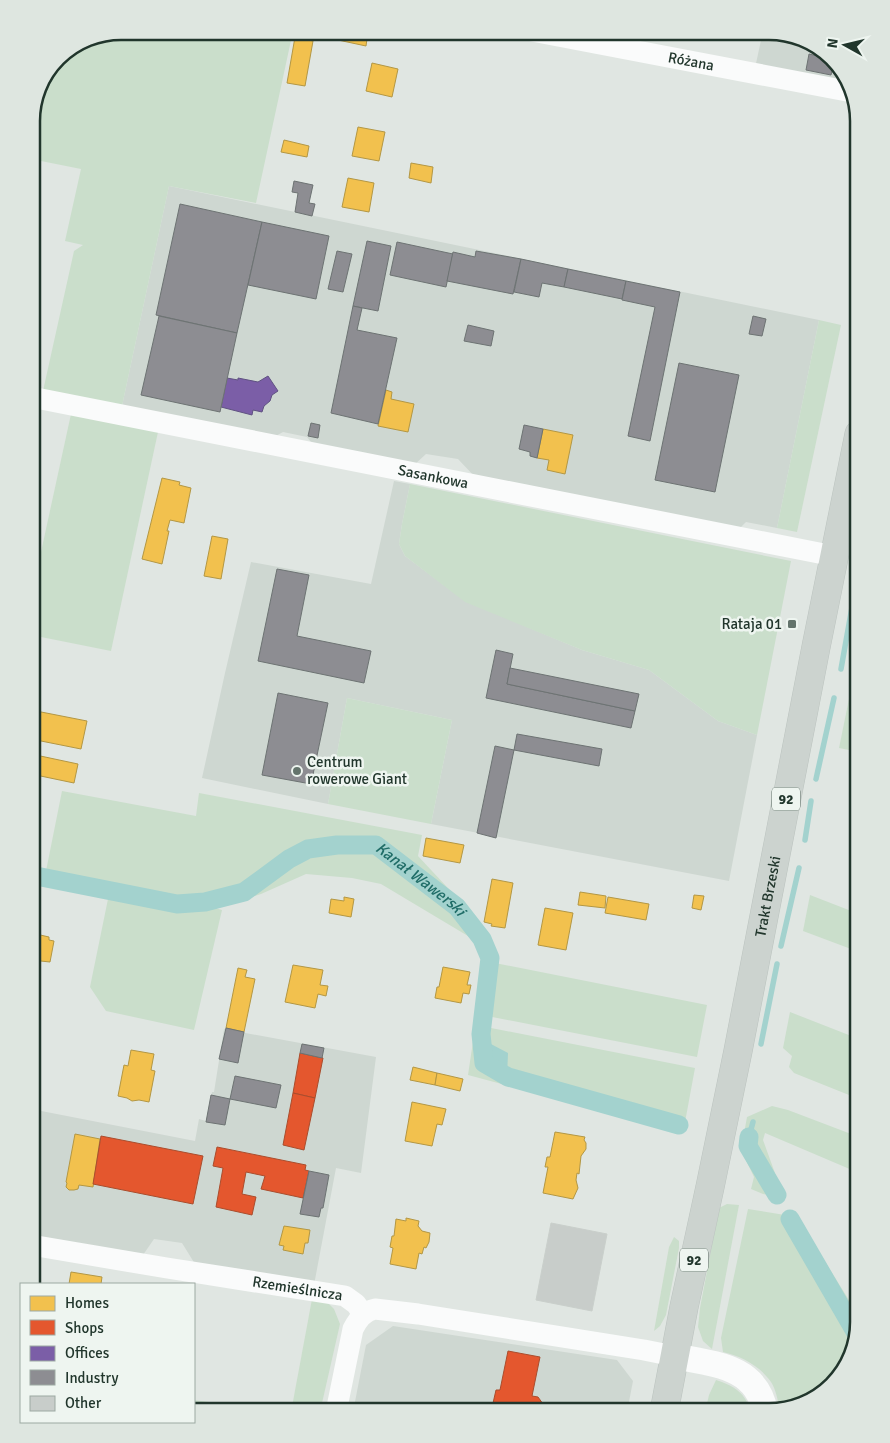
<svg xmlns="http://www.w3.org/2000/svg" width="890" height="1443" viewBox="0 0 890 1443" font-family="Signika,sans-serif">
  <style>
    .built { fill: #ced7d1 }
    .green { fill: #cadecb }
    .water { fill: #a3d2ce }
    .homes { fill: #f2c14e; stroke: #b39744 }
    .shops { fill: #e4572e; stroke: #aa4d2d }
    .offices { fill: #7b5ea7; stroke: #605282 }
    .industry { fill: #8d8d92; stroke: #6d7373 }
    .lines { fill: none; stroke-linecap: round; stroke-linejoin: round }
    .stream { stroke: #a3d2ce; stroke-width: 5.5 }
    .canal { stroke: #a3d2ce; stroke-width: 19 }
    .building { fill: #c8cdca; stroke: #c9cfcb }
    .primary-casing { stroke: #bbc3bf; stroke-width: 29 }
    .minor { stroke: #fafbfb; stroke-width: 21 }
    .tertiary { stroke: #fafbfb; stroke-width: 26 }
    .primary { stroke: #ccd3cf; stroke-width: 28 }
    .poi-dot { fill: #64746c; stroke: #eef5f0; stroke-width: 2 }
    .labels { text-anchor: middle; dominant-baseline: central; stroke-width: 5; stroke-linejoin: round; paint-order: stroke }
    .shield { fill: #eef5f0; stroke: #5e6f67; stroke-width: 1 }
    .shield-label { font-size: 14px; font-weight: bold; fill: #21362c }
    .street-label { font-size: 15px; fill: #21362c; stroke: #eef5f0 }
    .poi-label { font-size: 15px; fill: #21362c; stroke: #eef5f0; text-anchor: end }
    .water-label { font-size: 16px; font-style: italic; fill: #206d68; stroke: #eef5f0 }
    .rim { fill: none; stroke: #21362c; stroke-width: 2.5 }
  </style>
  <rect width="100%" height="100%" fill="#e0e6e2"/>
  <g class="built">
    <polygon points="763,31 775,31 819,47 849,81 755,68"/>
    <polygon points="169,186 819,320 777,528 746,522 738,530 476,478 458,459 426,454 413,466 314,446 307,437 283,432 272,438 122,406"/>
    <polygon points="394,481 410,484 402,524 399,544 405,556 465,601 582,650 649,670 718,721 757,735 729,881 431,824 452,720 347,698 328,804 202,778 225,673 251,562 371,584"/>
    <polygon points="224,1029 376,1057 361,1173 336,1168 314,1285 195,1264 182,1243 154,1239 143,1255 36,1237 33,1230 32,1215 31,1215 31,1109 195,1141 199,1119 206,1121 212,1092 214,1092"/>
    <polygon points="393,1326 617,1360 633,1381 627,1412 353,1412 366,1345"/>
  </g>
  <g class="green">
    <polygon points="121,31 293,31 256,203 169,186 122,406 43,391 74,251 83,245 65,241 81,169 31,159 31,115 58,57 87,38"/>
    <polygon points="819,320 841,325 797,532 777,528"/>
    <polygon points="71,414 158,432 111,651 31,635 31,598"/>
    <polygon points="410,484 791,561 757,735 718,721 649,670 582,650 465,602 405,556 399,544 402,524"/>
    <polygon points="850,694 859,696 859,752 839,748"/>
    <polygon points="347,698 452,720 431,824 328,804"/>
    <polygon points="62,791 196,816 199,793 422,835 418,856 460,901 496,955 495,963 707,1005 697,1057 487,1016 486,1027 695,1068 683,1133 468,1075 485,961 478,942 381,884 352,878 306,874 261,894 215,908 222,910 194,1030 106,1011 90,987 108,899 31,883 31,868 46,871"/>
    <polygon points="810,895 859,914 859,952 803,931"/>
    <polygon points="790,1012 859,1039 859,1099 794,1073 789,1067 792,1056 783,1048"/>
    <polygon points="772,1106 788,1110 859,1137 859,1173 765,1133 763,1140 784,1198 763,1194 751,1189 754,1177 741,1150 747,1117"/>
    <polygon points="727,1204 739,1205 712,1349 703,1341 698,1327 700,1308 719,1208"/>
    <path d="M748,1209l49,8 62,99v6l-12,45 -38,35 -30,7c-1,-9 -3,-19 -8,-27 -11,-16 -30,-26 -48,-30l-2,-14z"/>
    <polygon points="674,1237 679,1241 679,1248 666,1315 660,1326 654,1331 669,1247"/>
    <polygon points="312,1299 328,1303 334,1309 340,1324 320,1412 291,1412"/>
    <path d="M716,1380c16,5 31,13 34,32h-45l4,-17z"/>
    <polygon points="194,1400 282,1412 194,1412"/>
  </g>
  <polygon class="water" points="489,1043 508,1053 507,1077 489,1076 482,1055"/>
  <g class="homes">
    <polygon points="339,31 368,32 366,46 338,40"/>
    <polygon points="295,37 313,41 305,86 287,83"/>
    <polygon points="372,63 398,69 392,97 366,91"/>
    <polygon points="358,127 385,132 379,161 352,156"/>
    <polygon points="284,140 309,146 307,157 281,152"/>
    <polygon points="411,163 433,167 431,183 409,178"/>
    <polygon points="348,178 374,183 369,212 342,207"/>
    <polygon points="31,250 34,250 32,263 35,263 31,284"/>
    <polygon points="386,390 392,392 391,399 414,404 408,432 378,426"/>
    <polygon points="543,429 573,435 565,474 547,470 549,460 537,458"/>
    <polygon points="162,478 180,482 179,485 191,488 184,523 170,520 167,531 169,531 162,564 142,559"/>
    <polygon points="212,536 228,539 221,579 204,576"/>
    <polygon points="31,710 87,721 81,749 31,739"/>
    <polygon points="31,754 78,764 74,783 31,774"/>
    <polygon points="426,838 464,845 460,863 423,856"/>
    <polygon points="492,879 513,883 505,928 491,926 492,924 484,922"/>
    <polygon points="580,892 606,896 605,908 578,905"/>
    <polygon points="694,895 704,896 701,910 692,908"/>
    <polygon points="344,897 354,899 351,917 329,913 331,899 344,901"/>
    <polygon points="608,897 649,904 646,920 605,913"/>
    <polygon points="545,908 573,913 566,950 538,945"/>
    <polygon points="36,934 49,937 49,940 54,941 50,962 31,960 31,937 35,938"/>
    <polygon points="293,965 323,970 320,985 328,986 326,996 318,994 315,1008 285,1002"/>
    <polygon points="443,967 470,972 467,985 471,985 469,994 463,993 461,1003 435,998 437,987 439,987"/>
    <polygon points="238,968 247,970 245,977 255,979 244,1032 226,1028"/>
    <polygon points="131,1050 154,1054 151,1070 155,1071 149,1102 139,1100 132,1101 127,1098 118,1096 124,1065 128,1066"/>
    <polygon points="413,1067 437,1073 435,1085 410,1080"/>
    <polygon points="437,1073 463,1079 460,1091 435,1085"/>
    <polygon points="412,1102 446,1109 442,1125 437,1124 432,1146 405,1141"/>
    <polygon points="555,1132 585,1137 584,1140 586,1143 586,1149 581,1156 579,1174 577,1173 576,1180 578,1188 573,1199 543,1193 548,1167 545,1167 547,1157 550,1157"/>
    <polygon points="75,1134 100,1139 93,1187 79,1185 78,1189 74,1190 69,1190 66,1187 67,1183 66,1182"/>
    <polygon points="406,1218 419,1221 418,1226 422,1231 430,1233 429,1242 426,1248 424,1247 422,1254 419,1253 416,1269 390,1264 393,1248 390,1247 392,1236 394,1236 396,1219 406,1221"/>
    <polygon points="284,1226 310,1230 308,1243 305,1243 303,1254 283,1250 284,1246 279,1245"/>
    <polygon points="71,1272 102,1277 101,1284 69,1284"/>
  </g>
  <g class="shops">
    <polygon points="300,1053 323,1058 315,1098 293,1093"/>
    <polygon points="293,1093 315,1098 304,1150 283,1145"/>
    <polygon points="101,1136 203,1156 193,1204 93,1184"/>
    <polygon points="217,1147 306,1165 305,1170 309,1171 303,1198 261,1189 265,1176 246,1172 242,1194 256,1197 252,1215 216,1207 223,1168 213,1166"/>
    <polygon points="508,1351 540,1357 532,1396 538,1397 543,1404 541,1412 491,1412 496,1390 500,1390"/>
  </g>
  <polygon class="offices" points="268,376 278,391 272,395 270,401 264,406 262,412 253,410 252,415 221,407 227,378 238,380 238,378 258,382"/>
  <g class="industry">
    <polygon points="823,52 834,63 831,75 806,70 809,54 822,57"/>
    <polygon points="294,181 313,185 309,203 315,204 312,216 295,212 298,193 292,192"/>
    <polygon points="180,204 262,222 237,333 156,315"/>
    <polygon points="262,222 329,236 316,299 248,285"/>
    <polygon points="367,241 391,246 378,311 353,306"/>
    <polygon points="397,242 453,254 446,287 390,275"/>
    <polygon points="337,251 352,254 343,292 328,289"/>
    <polygon points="476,251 521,259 513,294 447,281 453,252 475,257"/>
    <polygon points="521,259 568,269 564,287 542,283 539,297 514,292"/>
    <polygon points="568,269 626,281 622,299 564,287"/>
    <polygon points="626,281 680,292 650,441 628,436 655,307 622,300"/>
    <polygon points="353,306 362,308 357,330 397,338 378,424 331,413"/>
    <polygon points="159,316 237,333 220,412 141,395"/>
    <polygon points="753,316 766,319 762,336 749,334"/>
    <polygon points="468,325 494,331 491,346 464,341"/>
    <polygon points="679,363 739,375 715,492 655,480"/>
    <polygon points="311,423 320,425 318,438 308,436"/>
    <polygon points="524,425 543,429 537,458 530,456 530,452 519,449"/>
    <polygon points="277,569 309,575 297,636 371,651 364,683 258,661"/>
    <polygon points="496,650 513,654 507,684 635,711 631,728 486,698"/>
    <polygon points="510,668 639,694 635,711 507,684"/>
    <polygon points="278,693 328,703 311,784 262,775"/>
    <polygon points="517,734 602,749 599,766 514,750"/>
    <polygon points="495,746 514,750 496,838 477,833"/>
    <polygon points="226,1028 244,1032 238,1063 219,1059"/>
    <polygon points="302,1044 324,1048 322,1058 300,1053"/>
    <polygon points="235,1076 281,1085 276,1108 230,1099"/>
    <polygon points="211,1095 230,1099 225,1125 206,1122"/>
    <polygon points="309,1171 329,1175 323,1208 321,1208 319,1217 300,1214"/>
  </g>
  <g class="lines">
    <g class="stream">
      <polyline points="841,669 856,585"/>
      <polyline points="816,779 834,698"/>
      <polyline points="805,840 811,801"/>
      <polyline points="781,946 799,868"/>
      <polyline points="761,1044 777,964"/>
      <polyline points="749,1137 753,1122"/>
    </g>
    <g class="canal">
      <path id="s1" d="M31,875l146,29 28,-2 39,-10 45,-33 19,-10 29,-4h39l81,62 25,32 8,19 -9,76 3,29 24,14 171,48"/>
      <polyline points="749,1137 748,1146 777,1195"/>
      <polyline points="790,1219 856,1333"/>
    </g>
  </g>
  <polygon class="building" points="551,1223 607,1234 592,1311 536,1300"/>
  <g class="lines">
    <g class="primary-casing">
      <g id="primary">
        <path id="s5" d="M664,1412l20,-105 26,-120 28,-136 78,-404 43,-213"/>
      </g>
    </g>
    <g class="minor">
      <path id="s2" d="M532,31l320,61"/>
      <path id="s3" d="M31,397l803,159"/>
      <path id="s4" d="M31,1245l136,23 178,28 11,8 7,10"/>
      <path d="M336,1412l17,-83c5,-10 11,-18 22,-20l43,5 226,36 30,6"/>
    </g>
    <path class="tertiary" d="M674,1356c38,8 83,9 91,56"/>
    <use href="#primary" class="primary"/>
  </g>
  <g class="poi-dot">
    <rect x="787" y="619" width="10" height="10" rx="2.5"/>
    <circle cx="297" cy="771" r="5"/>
  </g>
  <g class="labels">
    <g class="shield">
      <rect x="772" y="787.5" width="28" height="23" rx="4"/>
      <rect x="680" y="1248.5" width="28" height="23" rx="4"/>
    </g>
    <g class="shield-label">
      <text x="786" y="799">92</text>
      <text x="694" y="1260">92</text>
    </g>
    <g class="street-label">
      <text stroke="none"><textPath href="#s2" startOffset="162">Różana</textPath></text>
      <text stroke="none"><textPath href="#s3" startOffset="410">Sasankowa</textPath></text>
      <text stroke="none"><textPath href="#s5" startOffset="526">Trakt Brzeski</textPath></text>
      <text stroke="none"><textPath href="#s4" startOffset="270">Rzemieślnicza</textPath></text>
    </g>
    <g class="poi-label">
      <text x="782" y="624">Rataja 01</text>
      <text x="307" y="762" text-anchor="start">Centrum<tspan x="307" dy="17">rowerowe Giant</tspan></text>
    </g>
    <g class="water-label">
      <text stroke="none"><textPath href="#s1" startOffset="419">Kanał Wawerski</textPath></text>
    </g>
  </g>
  <path d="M0 0H890V1443H0ZM121 40H769A81 81 0 0 1 850 121V1322A81 81 0 0 1 769 1403H121A81 81 0 0 1 40 1322V121A81 81 0 0 1 121 40Z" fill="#dee6e0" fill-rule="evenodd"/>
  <path class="rim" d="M121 40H769A81 81 0 0 1 850 121V1322A81 81 0 0 1 769 1403H121A81 81 0 0 1 40 1322V121A81 81 0 0 1 121 40Z"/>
  <rect x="20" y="1283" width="175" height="140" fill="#eef5f0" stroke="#9ca9a2"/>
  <rect x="30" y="1296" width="25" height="15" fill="#f2c14e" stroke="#9ca9a2"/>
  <text x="65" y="1308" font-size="15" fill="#21362c">Homes</text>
  <rect x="30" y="1320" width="25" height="15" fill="#e4572e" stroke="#9ca9a2"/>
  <text x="65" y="1333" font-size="15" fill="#21362c">Shops</text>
  <rect x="30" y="1346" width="25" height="15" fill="#7b5ea7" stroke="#9ca9a2"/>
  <text x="65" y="1358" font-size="15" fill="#21362c">Offices</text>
  <rect x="30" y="1370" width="25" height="15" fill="#8d8d92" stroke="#9ca9a2"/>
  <text x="65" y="1383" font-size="15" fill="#21362c">Industry</text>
  <rect x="30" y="1396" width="25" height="15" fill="#c8cdca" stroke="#9ca9a2"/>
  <text x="65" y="1408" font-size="15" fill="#21362c">Other</text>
  <g transform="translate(845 45) rotate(278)" stroke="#eef5f0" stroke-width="4" paint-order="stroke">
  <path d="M0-4L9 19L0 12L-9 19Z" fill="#21362c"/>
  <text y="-8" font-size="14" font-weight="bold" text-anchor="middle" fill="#21362c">N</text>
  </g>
</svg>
